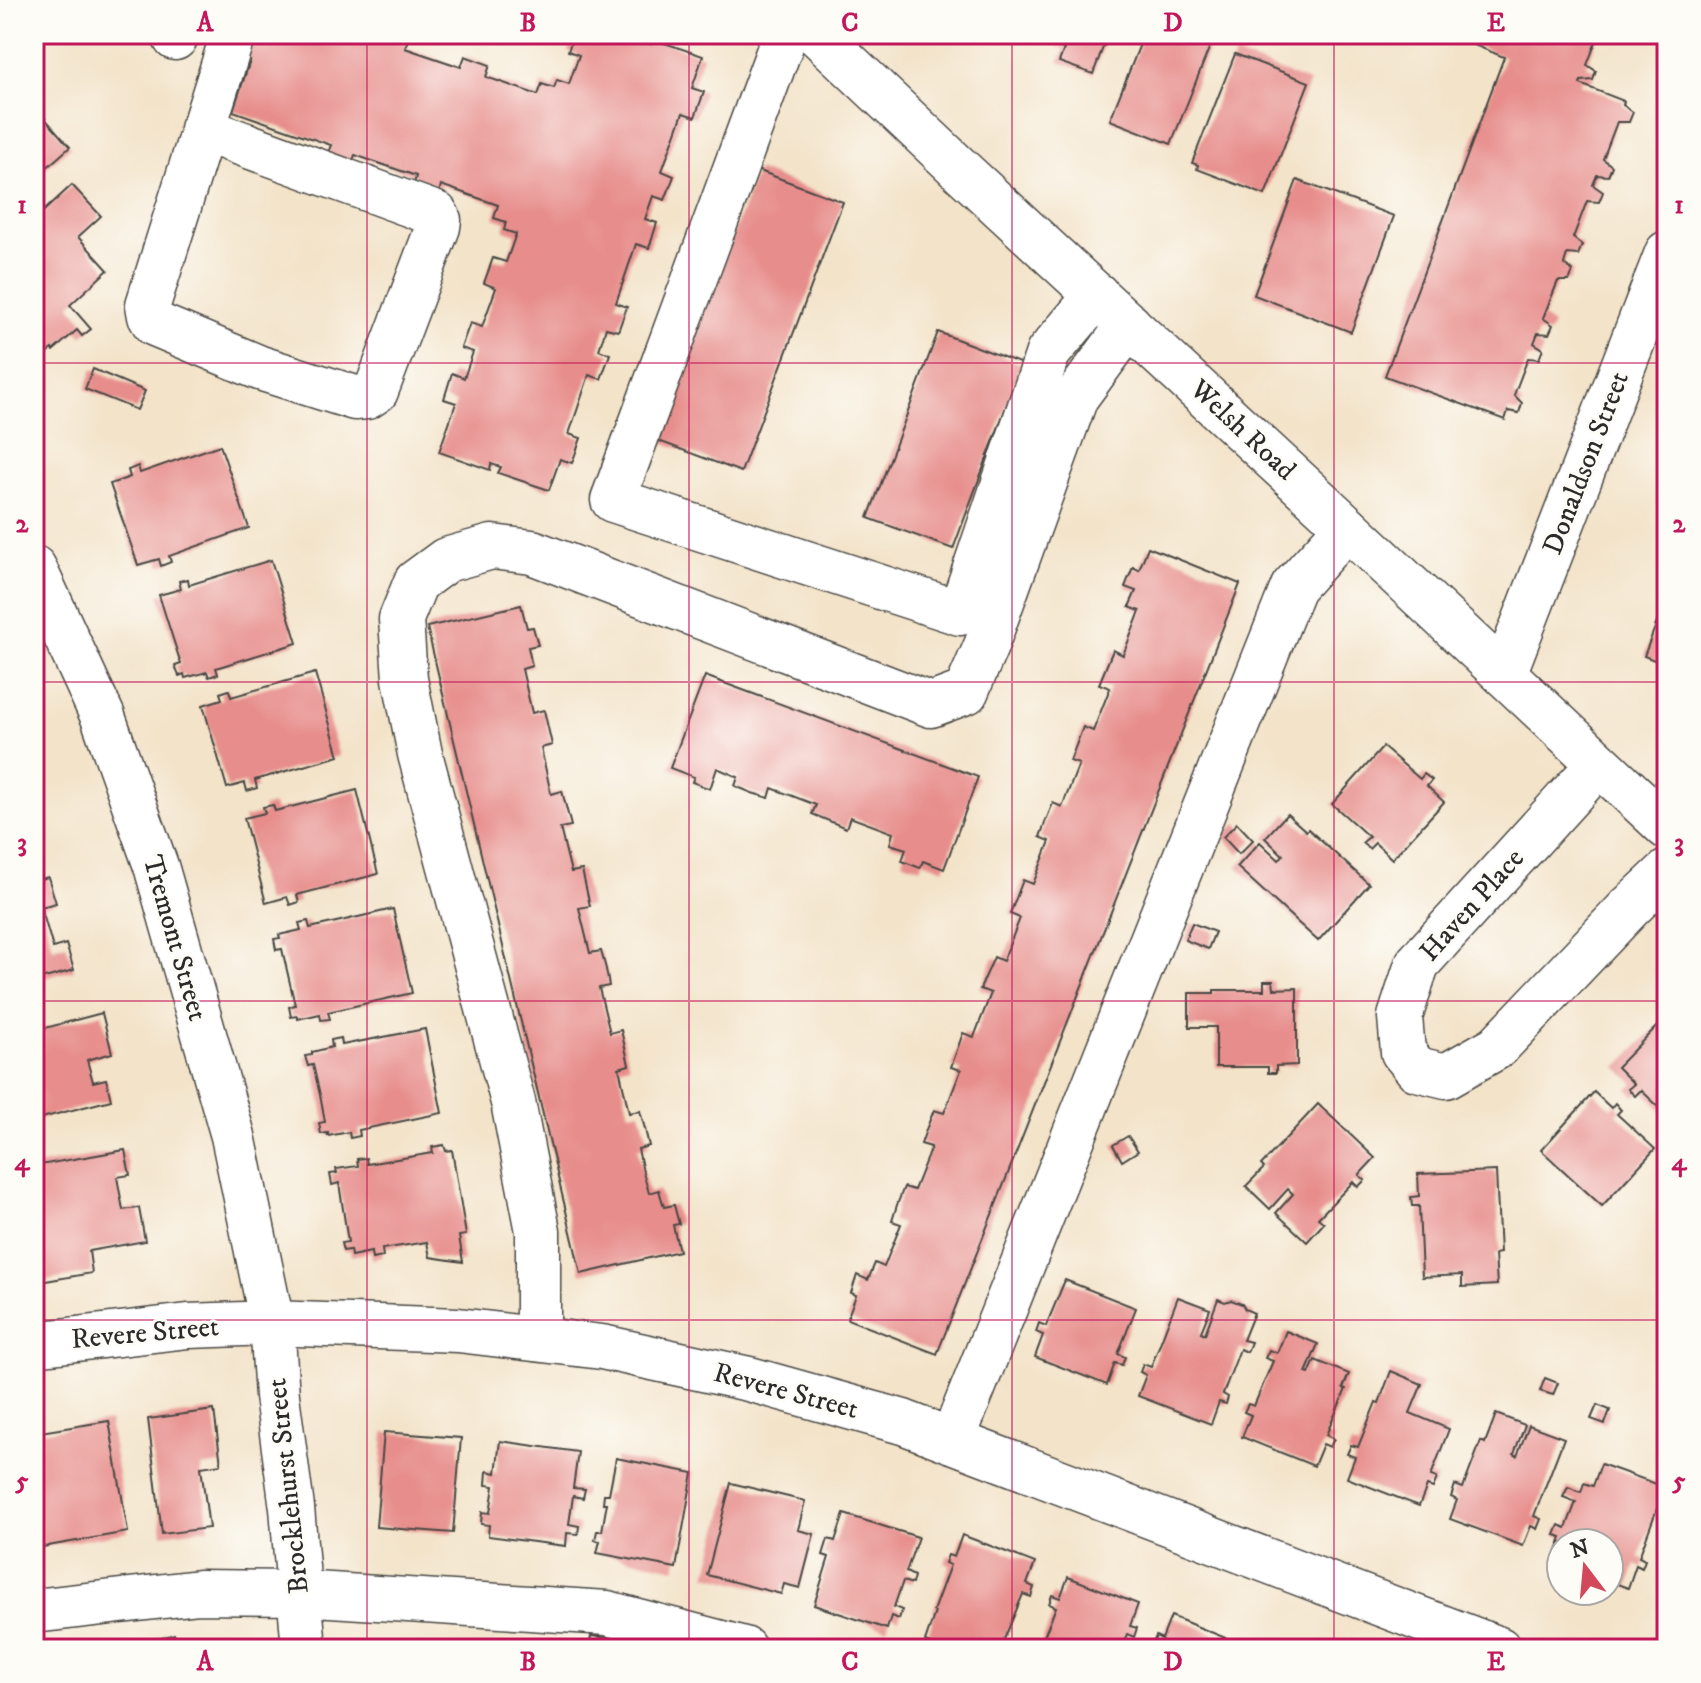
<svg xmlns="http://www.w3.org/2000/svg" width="1701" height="1683" viewBox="0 0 1701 1683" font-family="'IM FELL DW Pica',serif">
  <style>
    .building { fill: #e78e8c }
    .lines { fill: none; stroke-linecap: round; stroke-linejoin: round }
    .minor-casing { stroke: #494743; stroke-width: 47 }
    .minor { stroke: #fff; stroke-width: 44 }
    .grid { fill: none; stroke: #c2185b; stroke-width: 2; stroke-opacity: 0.55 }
    .labels { text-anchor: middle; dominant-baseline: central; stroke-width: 6; stroke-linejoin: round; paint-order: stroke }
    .street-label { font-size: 28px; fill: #2b2b2b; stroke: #fdfcf7 }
    .neatline { fill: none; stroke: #c2185b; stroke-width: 3 }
    .grid-label { font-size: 26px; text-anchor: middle; font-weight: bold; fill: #c2185b }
  </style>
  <rect width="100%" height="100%" fill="#fdfcf7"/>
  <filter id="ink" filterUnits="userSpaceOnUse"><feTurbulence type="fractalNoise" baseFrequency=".0125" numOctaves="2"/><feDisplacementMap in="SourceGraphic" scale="16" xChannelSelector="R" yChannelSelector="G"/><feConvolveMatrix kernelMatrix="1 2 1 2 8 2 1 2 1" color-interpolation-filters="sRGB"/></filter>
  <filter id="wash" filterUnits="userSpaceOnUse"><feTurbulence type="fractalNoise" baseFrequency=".006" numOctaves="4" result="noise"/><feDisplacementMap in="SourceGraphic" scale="32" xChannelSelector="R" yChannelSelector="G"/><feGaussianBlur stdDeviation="1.8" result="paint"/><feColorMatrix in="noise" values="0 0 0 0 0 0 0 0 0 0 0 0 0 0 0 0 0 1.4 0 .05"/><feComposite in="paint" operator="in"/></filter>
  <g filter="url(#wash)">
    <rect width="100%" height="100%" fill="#f3e3c9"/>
    <g id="blocks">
      <g class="building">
        <polygon points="246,34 259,36 260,34 404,34 409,36 405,48 461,67 465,56 490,65 486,77 538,95 542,84 554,88 557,80 569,84 579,55 568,51 574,34 641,34 644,35 641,41 651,44 653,39 703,56 692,88 704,92 695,117 683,113 662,171 674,176 665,200 653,196 645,219 657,223 649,248 636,244 616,303 627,307 618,331 606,328 599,350 610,354 601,379 589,375 569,434 581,438 572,463 560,459 549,490 498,473 501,467 491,464 490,470 439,452 456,403 444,399 452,373 464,378 473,352 461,348 470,323 482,327 496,288 484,283 493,258 506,262 516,234 504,230 506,222 494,218 498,205 441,185 438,197 413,189 416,176 355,155 351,166 326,158 331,145 233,111 250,61 238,57"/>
        <polygon points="1033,34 1108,34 1093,74 1059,62 1064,49 1032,37"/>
        <polygon points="1144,34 1193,34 1212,41 1171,144 1110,120"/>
        <polygon points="1461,34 1599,34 1587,65 1596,71 1593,80 1581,81 1580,84 1624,101 1623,105 1633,112 1629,122 1617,122 1603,159 1612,166 1608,176 1597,175 1593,185 1603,192 1599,202 1587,201 1573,238 1582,245 1578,255 1567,254 1564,264 1573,271 1569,281 1558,281 1543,318 1553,325 1549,334 1538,333 1534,343 1543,349 1539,359 1528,358 1514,395 1522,403 1519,413 1508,411 1505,420 1385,376 1504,57 1459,39"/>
        <polygon points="1235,54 1309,82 1265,195 1197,169 1198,165 1192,163"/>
        <polygon points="34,106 70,147 34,179"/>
        <polygon points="757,170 843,202 741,472 656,440"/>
        <polygon points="1297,180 1394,216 1351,332 1254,295"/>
        <polygon points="72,185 101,216 78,237 108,270 70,305 91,329 82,336 77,330 53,351 52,349 47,354 34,339 34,220"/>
        <polygon points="938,332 1022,364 953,549 868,518"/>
        <polygon points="93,369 145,391 137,410 85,389"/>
        <polygon points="220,445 249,528 169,556 171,562 161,566 159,559 138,565 110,484 130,477 128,470 138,466 140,473"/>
        <polygon points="1148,547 1240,584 937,1354 847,1319 856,1295 851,1293 857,1275 868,1280 875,1263 884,1267 901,1224 892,1221 897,1205 904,1187 914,1190 931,1147 921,1144 927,1127 934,1110 944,1113 961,1070 951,1067 963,1033 974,1037 991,993 980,989 994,957 1003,961 1020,918 1010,914 1023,880 1033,884 1050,841 1040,837 1046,820 1053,803 1062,807 1079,764 1070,761 1083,727 1093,731 1110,688 1099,684 1113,650 1123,655 1140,611 1129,607 1136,591 1125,587 1133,567 1139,570"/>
        <polygon points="271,560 297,643 216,668 218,674 209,677 207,672 185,678 184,674 179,676 175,666 181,664 159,595 181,589 179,581 188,579 189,585"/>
        <polygon points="1667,596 1667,665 1644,656"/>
        <polygon points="521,605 527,628 533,627 538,645 528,647 532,666 522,669 532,713 544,710 552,745 541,748 551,794 562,791 571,826 560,828 571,872 582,870 590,906 579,908 590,953 601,951 606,969 609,986 599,988 610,1033 621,1030 629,1065 619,1068 629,1113 640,1111 645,1129 649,1146 638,1149 643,1172 649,1193 659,1190 664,1207 674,1205 679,1224 673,1225 679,1251 581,1274 427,627"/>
        <polygon points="315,673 339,756 255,780 257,788 247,791 245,783 227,788 203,705 222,699 220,693 229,690 231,697"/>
        <polygon points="705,676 978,777 944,869 923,861 920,868 902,861 906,849 890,844 893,833 850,817 846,828 812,814 816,805 772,788 769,798 752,793 735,786 738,777 717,768 710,789 692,782 694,777 670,768"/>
        <polygon points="1383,747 1420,779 1424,774 1432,780 1427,786 1444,802 1392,859 1375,843 1369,849 1362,843 1369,837 1332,804"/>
        <polygon points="357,790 378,874 297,895 299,902 290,905 287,897 266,903 244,818 265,813 263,807 273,805 275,811"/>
        <polygon points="1287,814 1306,831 1308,829 1369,884 1318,941 1237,867 1260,842 1279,860 1283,855 1265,838"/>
        <polygon points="1237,823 1253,840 1239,854 1223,837"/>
        <polygon points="48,877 56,903 41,907 53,948 66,944 74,970 34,981 34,881"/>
        <polygon points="393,909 412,993 328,1012 330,1019 321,1020 320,1014 298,1019 298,1016 291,1017 289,1007 295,1005 282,949 276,950 274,939 280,938 279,935 301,930 299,923 308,921 310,928"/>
        <polygon points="1192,923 1215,932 1208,949 1185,940"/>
        <polygon points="1264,981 1273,981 1274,989 1297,988 1297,1065 1276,1066 1276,1073 1268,1073 1268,1067 1216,1067 1216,1027 1189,1027 1189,993 1214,993 1214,990 1264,990"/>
        <polygon points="102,1013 112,1053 87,1060 93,1082 106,1079 111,1100 34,1120 34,1031"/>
        <polygon points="1667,1016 1667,1115 1641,1090 1635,1096 1628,1089 1634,1084 1617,1067"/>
        <polygon points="425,1029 442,1113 359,1130 360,1136 350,1138 349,1132 328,1136 328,1133 321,1134 319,1123 325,1122 320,1095 313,1065 308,1066 305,1056 312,1055 312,1052 332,1047 331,1040 341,1038 342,1045"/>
        <polygon points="1594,1092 1611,1108 1615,1103 1621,1110 1617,1114 1655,1149 1602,1206 1541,1150"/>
        <polygon points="1318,1104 1375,1158 1359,1175 1365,1180 1358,1187 1353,1182 1318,1218 1324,1223 1307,1242 1276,1213 1293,1194 1288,1189 1270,1209 1246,1186 1264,1168 1261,1165"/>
        <polygon points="1128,1136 1138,1151 1122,1161 1113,1145"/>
        <polygon points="444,1145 446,1151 452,1150 466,1235 459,1236 463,1262 430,1257 427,1242 382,1249 383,1257 372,1259 371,1252 351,1256 350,1250 343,1251 341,1243 348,1242 339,1183 332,1185 330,1174 337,1173 336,1169 358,1166 357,1159 366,1158 367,1164 433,1153 432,1147"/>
        <polygon points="125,1150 130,1175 117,1177 123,1210 139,1208 145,1241 89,1251 92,1273 34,1283 34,1166"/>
        <polygon points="1496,1171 1500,1253 1495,1254 1497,1285 1462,1287 1462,1275 1422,1277 1419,1206 1412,1206 1411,1197 1419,1196 1418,1174"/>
        <polygon points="1065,1280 1136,1308 1118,1354 1125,1357 1122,1365 1115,1363 1107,1385 1035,1357 1043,1335 1036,1332 1039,1323 1046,1326"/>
        <polygon points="1178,1297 1210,1309 1201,1332 1205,1334 1218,1299 1225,1302 1231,1300 1242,1304 1245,1309 1254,1313 1243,1340 1251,1342 1247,1352 1240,1349 1223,1394 1228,1397 1226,1404 1219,1402 1211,1424 1138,1396 1146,1375 1140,1372 1143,1364 1151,1367"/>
        <polygon points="1286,1331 1318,1344 1306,1373 1309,1374 1315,1360 1349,1374 1343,1388 1346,1389 1326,1435 1334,1439 1330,1447 1323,1444 1314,1466 1242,1437 1251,1415 1244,1412 1248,1404 1254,1406 1273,1361 1265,1358 1269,1350 1277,1353"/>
        <polygon points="1391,1371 1422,1384 1410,1413 1449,1429 1431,1476 1437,1478 1433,1488 1427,1486 1419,1506 1347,1478 1355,1457 1347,1454 1351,1445 1358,1447 1376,1402 1379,1403"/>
        <polygon points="1545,1378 1558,1383 1553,1395 1540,1391"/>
        <polygon points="1597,1405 1610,1410 1605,1424 1591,1419"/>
        <polygon points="214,1410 221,1464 201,1467 209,1528 162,1534 148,1419"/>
        <polygon points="1496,1414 1525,1425 1514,1454 1517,1456 1529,1425 1564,1438 1534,1516 1541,1519 1537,1529 1531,1526 1523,1546 1450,1519 1457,1500 1451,1497 1455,1485 1463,1488 1481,1441 1485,1443"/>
        <polygon points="109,1421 128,1532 42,1547 34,1501 34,1433"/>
        <polygon points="384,1432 461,1438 453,1533 376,1527"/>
        <polygon points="500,1441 578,1452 573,1488 585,1489 583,1498 573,1496 569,1524 579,1526 578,1534 567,1533 566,1546 488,1536 489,1525 481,1524 482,1512 490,1513 494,1486 486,1485 487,1471 496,1473"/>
        <polygon points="616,1458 693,1473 676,1568 597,1553 600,1541 595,1540 597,1531 602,1531 607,1503 603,1503 604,1494 609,1494"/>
        <polygon points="1601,1464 1665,1487 1639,1557 1645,1560 1642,1568 1636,1565 1628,1588 1609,1581 1609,1543 1561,1543 1561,1563 1554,1560 1562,1537 1555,1535 1559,1525 1566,1528 1576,1502 1563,1497 1568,1487 1581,1492 1584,1483 1593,1486"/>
        <polygon points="731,1483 805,1501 798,1530 814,1534 800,1588 784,1584 781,1594 707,1575"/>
        <polygon points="844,1514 918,1537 906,1572 914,1576 912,1584 903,1581 894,1607 902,1610 899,1619 891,1616 887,1629 814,1605 829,1557 823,1555 828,1539 835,1541"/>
        <polygon points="962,1535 1035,1563 1027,1584 1034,1587 1031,1597 1023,1594 1000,1649 943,1649 925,1642 935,1612 933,1611 950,1565 945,1563 948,1555 954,1557"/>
        <polygon points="1068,1577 1138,1604 1130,1626 1137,1628 1134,1637 1127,1634 1121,1649 1039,1649 1056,1607 1049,1604 1052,1595 1060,1598"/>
        <polygon points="1171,1616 1243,1645 1241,1649 1159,1649 1159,1647 1152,1645 1156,1636 1162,1639"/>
        <polygon points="174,1634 176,1641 179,1640 182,1649 126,1649"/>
        <polygon points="591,1636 609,1638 608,1649 589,1649"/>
      </g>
    </g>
  </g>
  <g filter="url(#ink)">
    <use href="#blocks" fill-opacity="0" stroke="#494743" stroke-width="2"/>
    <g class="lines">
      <g class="minor-casing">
        <g id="minor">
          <polyline points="785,34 613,500 960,613 1048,353 1097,295"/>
          <polyline points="817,34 965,174 1347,527 1667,827"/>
          <polyline points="175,38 176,34"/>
          <polyline points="202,129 436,214 439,220 438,227 376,391 367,397 355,398 260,368 155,324 150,316 148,305 233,34"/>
          <polyline points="34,568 103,717 156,866 233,1136 272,1323 277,1396 292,1508 304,1649"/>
          <polyline points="1504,674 1667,253"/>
          <polyline points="1599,764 1417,964 1400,1017 1403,1052 1417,1069 1446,1076 1497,1047 1630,907 1667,872"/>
          <polyline points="538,1339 538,1231 513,1102 420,754 405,679 401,619 416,582 446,560 492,547 532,552 931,705 966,692 986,646 1076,397 1129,325"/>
          <polyline points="34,1344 188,1326 272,1323 458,1330 602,1347 749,1379 903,1422 1499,1649"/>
          <polyline points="952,1441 1293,587 1347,527"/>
          <polyline points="34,1611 199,1592 300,1593 607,1613 744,1649"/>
        </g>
      </g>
      <use href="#minor" class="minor"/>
    </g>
  </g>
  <path class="grid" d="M367,34v1615M689,34v1615M1012,34v1615M1334,34v1615M34,363h1633M34,682h1633M34,1001h1633M34,1320h1633"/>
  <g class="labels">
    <g class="street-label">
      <text transform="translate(1243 430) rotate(43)">Welsh Road</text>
      <text transform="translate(1586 463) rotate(-69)">Donaldson Street</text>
      <text transform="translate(1472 905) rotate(-48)">Haven Place</text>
      <text transform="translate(175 938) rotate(74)">Tremont Street</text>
      <text transform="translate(145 1333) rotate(-5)">Revere Street</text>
      <text transform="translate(786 1391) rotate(15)">Revere Street</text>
      <text transform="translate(288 1486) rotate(-96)">Brocklehurst Street</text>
    </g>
  </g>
  <rect width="1701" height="1683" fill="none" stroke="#fdfcf7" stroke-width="88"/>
  <g transform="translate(1585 1567) rotate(344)"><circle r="38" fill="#fdfcf7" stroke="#a9a8a5" stroke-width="2"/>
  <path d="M0-6L14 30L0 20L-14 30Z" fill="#d1495b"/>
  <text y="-12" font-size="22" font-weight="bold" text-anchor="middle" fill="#2b2b2b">N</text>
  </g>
  <rect x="44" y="44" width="1613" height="1595" class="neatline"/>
  <g class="grid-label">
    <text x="205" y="31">A</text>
    <text x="528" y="31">B</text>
    <text x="850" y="31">C</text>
    <text x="1173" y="31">D</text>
    <text x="1496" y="31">E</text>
    <text x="22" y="213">1</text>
    <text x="1679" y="213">1</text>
    <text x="22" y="532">2</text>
    <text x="1679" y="532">2</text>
    <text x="22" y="851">3</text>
    <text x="1679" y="851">3</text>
    <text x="22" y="1170">4</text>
    <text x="1679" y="1170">4</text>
    <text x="22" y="1489">5</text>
    <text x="1679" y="1489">5</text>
    <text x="205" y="1670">A</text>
    <text x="528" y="1670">B</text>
    <text x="850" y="1670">C</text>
    <text x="1173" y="1670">D</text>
    <text x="1496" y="1670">E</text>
  </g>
</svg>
